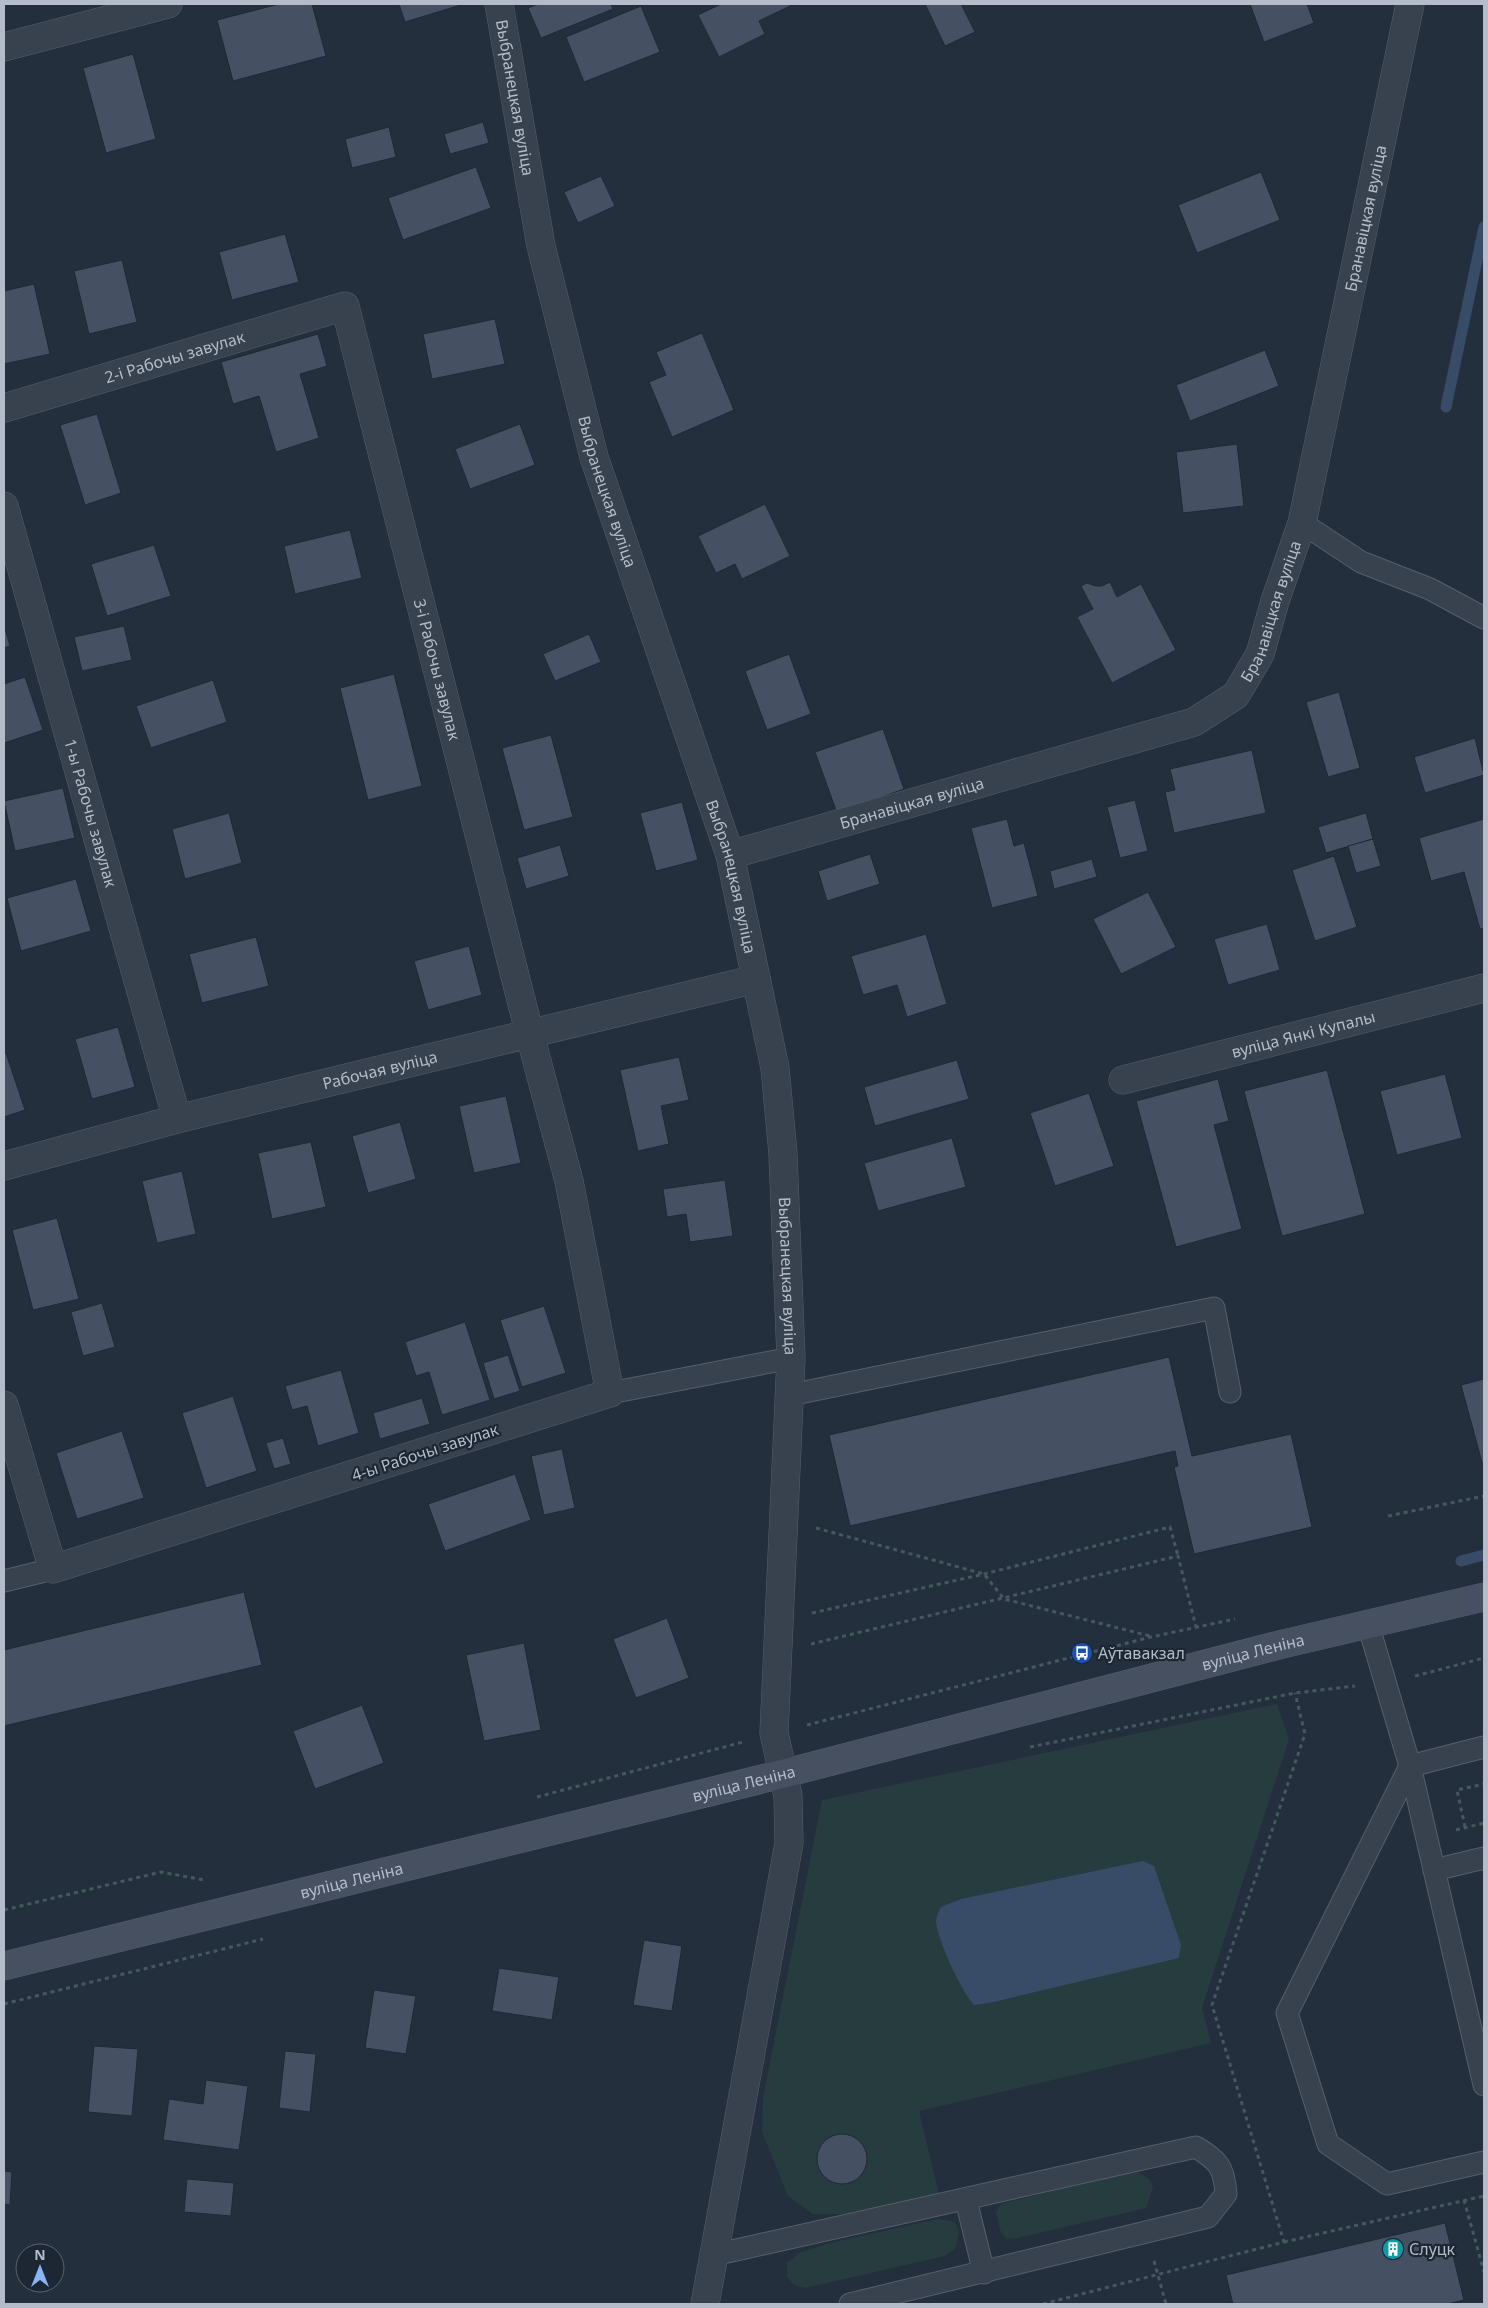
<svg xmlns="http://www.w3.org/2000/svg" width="1488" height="2308" viewBox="0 0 1488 2308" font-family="'Noto Sans',sans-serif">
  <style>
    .green { fill: #263c3f }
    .water { fill: #394c67 }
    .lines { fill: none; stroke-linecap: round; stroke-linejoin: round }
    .stream { stroke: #394c67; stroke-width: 11 }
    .building { fill: #455162; stroke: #1f2835 }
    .lane-casing { stroke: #565f6c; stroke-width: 23 }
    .street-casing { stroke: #565f6c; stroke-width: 29 }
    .secondary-casing { stroke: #565f6c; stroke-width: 29 }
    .path { stroke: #44595c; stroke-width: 3; stroke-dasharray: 4 4; stroke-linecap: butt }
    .lane { stroke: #38414e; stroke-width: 21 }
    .street { stroke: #38414e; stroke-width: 28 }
    .secondary { stroke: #465061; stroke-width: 28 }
    .labels { text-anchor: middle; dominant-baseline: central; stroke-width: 4.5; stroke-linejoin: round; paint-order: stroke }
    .street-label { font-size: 16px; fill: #b4bcc9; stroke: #1d2633 }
    .poi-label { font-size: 16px; fill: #b4bcc9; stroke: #1d2633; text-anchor: start }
  </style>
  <rect width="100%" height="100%" fill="#242f3e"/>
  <g class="green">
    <polygon points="1277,1704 1289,1739 1202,2008 1211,2043 919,2111 939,2194 856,2214 813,2214 788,2196 762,2132 763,2098 822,1800"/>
    <polygon points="1138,2172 1149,2179 1153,2187 1146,2208 1018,2238 1006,2239 1000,2230 996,2212 1001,2204 1121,2173"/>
    <polygon points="938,2219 955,2222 959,2230 956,2248 945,2256 805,2288 794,2285 787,2276 787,2263 801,2252 834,2242"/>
  </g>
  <path class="water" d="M1143,1861l11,5 27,79 -2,13 -190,45 -15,2c-13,-14 -36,-64 -38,-83 0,-5 3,-11 5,-15l20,-8z"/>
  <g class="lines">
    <g class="stream">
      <polyline points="1446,407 1484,227"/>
      <polyline points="1461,1561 1484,1555"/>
    </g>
  </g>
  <g class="building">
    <polygon points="279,4 312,4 326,56 233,81 217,20"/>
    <polygon points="399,4 464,4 405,22"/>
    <polygon points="538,4 611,4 613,9 541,38 528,8"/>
    <polygon points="721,4 794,4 759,21 765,34 719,57 698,15"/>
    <polygon points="925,4 961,4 975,32 945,46"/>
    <polygon points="1250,4 1307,4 1314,23 1264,42"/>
    <polygon points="641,6 660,52 584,82 566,37"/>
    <polygon points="133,54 156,139 106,153 83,68"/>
    <polygon points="483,122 489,143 450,154 444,134"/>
    <polygon points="389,127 396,157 352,168 345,139"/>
    <polygon points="476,167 491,208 403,240 388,198"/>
    <polygon points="1261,172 1280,220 1197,253 1178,205"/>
    <polygon points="601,176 615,206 578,223 564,192"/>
    <polygon points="285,234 299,282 232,300 219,252"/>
    <polygon points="122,260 137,322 89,334 74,271"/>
    <polygon points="34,284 50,354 4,364 4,291"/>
    <polygon points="495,319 505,364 432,379 423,334"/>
    <polygon points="702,333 734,410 672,437 649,382 666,375 656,352"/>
    <polygon points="318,334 327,366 300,374 319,438 276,452 259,396 233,404 221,362"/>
    <polygon points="1265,350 1279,386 1190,421 1176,385"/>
    <polygon points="97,414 121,493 85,505 60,425"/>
    <polygon points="520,424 535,465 470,489 455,449"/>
    <polygon points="1237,444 1244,506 1183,513 1176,452"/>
    <polygon points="765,504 790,556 742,579 735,564 716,573 698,536"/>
    <polygon points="350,530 362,578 295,594 284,546"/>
    <polygon points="154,545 171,596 107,616 91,564"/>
    <polygon points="1110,582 1117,597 1141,584 1176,650 1112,683 1077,617 1093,609 1081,586 1087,583 1096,586 1102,586"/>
    <polygon points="4,624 10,646 4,648"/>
    <polygon points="124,626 132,660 82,671 74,637"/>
    <polygon points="589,634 601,662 555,681 543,654"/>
    <polygon points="789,654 811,714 767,730 745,671"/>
    <polygon points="394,674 422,786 368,800 340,688"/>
    <polygon points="25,677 43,730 4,743 4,684"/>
    <polygon points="213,680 227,722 151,748 136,706"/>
    <polygon points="1339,692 1360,768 1328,777 1306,702"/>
    <polygon points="883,729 904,789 837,813 815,752"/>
    <polygon points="551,735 573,817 524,830 502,748"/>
    <polygon points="1475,738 1484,775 1425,793 1414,757"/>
    <polygon points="1252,750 1266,813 1174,833 1165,792 1175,790 1170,769"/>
    <polygon points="63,788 75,838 15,851 4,801"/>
    <polygon points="1135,800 1148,851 1120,858 1107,807"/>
    <polygon points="682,802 698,860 656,871 640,813"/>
    <polygon points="229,813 242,863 185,879 172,829"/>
    <polygon points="1366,813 1373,839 1326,853 1318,827"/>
    <polygon points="1007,819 1014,846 1024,843 1038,896 992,908 971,828"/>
    <polygon points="1484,819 1484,928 1480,929 1464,872 1431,881 1419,838"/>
    <polygon points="1373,839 1381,866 1356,873 1348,846"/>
    <polygon points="560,845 569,876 526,889 517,858"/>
    <polygon points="870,854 880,884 827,901 818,871"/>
    <polygon points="1334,856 1357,927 1315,941 1292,870"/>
    <polygon points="1092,859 1097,877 1054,889 1050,871"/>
    <polygon points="76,879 91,931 21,951 7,898"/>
    <polygon points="1148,892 1176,947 1121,974 1093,919"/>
    <polygon points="1267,924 1280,970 1228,985 1214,939"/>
    <polygon points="926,934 947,1004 907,1017 897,985 863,995 851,956"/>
    <polygon points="256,937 269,986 202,1003 189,954"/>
    <polygon points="469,946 482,995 428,1010 414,961"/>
    <polygon points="118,1027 135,1087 92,1099 75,1039"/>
    <polygon points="6,1053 25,1110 4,1117 4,1054"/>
    <polygon points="679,1057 689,1100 661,1106 669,1144 638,1151 620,1070"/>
    <polygon points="957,1060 969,1099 875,1126 864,1087"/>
    <polygon points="1327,1070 1365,1214 1282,1236 1244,1091"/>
    <polygon points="1445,1074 1462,1138 1397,1155 1380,1091"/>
    <polygon points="1218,1079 1229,1121 1214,1125 1242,1229 1176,1247 1136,1101"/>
    <polygon points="1089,1093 1114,1166 1055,1186 1030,1113"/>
    <polygon points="506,1096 521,1163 474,1173 459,1106"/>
    <polygon points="400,1122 416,1179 368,1193 352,1136"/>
    <polygon points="952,1138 966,1187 878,1211 864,1163"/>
    <polygon points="311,1142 326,1207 272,1219 258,1153"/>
    <polygon points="182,1171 196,1234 157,1243 142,1181"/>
    <polygon points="725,1180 733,1236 690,1242 686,1214 667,1217 663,1189"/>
    <polygon points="57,1218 79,1299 33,1310 12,1230"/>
    <polygon points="102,1303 115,1347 83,1356 71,1312"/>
    <polygon points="544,1306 566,1373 522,1387 500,1320"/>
    <polygon points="465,1322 490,1400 442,1415 429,1372 416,1376 405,1342"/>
    <polygon points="508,1355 520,1391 494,1399 483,1363"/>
    <polygon points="1169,1357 1192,1456 1291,1434 1312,1527 1194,1554 1174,1467 1178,1466 1175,1451 850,1526 829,1435"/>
    <polygon points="341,1370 359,1433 318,1446 307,1406 292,1410 285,1386"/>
    <polygon points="1484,1379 1484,1466 1483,1466 1461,1385"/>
    <polygon points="233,1396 257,1471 206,1488 182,1413"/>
    <polygon points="422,1398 430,1424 380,1439 373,1413"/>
    <polygon points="122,1431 144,1498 77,1519 56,1453"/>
    <polygon points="283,1438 291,1464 274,1469 266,1443"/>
    <polygon points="562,1449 575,1508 544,1515 531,1456"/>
    <polygon points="515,1474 531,1520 445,1551 428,1504"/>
    <polygon points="244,1592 262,1665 4,1726 4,1650"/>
    <polygon points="667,1618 689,1678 636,1698 613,1639"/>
    <polygon points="524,1643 541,1730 484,1741 466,1655"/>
    <polygon points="362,1705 384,1763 315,1789 293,1731"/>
    <polygon points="644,1940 682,1946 672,2011 633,2005"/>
    <polygon points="499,1968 559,1977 552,2020 492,2011"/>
    <polygon points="374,1990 416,1996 406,2054 365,2048"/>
    <polygon points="94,2046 138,2049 132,2116 88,2112"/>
    <polygon points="285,2051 316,2054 310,2112 279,2108"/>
    <polygon points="206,2080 248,2086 239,2150 163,2140 169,2099 203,2104"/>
    <circle cx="842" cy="2159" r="25"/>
    <polygon points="4,2171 12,2172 10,2205 4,2204"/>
    <polygon points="187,2179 234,2183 231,2216 184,2212"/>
    <polygon points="1445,2223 1464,2300 1447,2304 1233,2304 1226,2275"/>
  </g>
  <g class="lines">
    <g class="lane-casing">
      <g id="lane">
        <polyline points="1302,523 1361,562 1430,589 1484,618"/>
        <polyline points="610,1393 791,1358"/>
        <polyline points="790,1395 1214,1308 1230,1392"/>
        <polyline points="4,1581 53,1569"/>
        <polyline points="1368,1624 1410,1766 1484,2085"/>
        <polyline points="1484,1747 1410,1766 1287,2013 1328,2144 1387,2184 1484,2162"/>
        <polyline points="1434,1870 1484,1858"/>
        <polyline points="966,2200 984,2273"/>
        <path d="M714,2255l482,-108c22,14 28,19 30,47l-18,23 -358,87"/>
      </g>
    </g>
    <g class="street-casing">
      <g id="street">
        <path id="s1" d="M499,4l42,242 53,211 136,398 45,213 8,86 8,204 -17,375 14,63 1,47 -84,461"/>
        <polyline points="4,47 168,4"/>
        <path id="s2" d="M4,408l341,-102 185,729 39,146 41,212 -557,176 -49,-164"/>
        <path id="s3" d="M4,506l173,613"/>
        <path id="s4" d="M730,855l464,-133 42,-27 24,-41 15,-53 27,-78 108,-519"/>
        <path id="s5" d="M1123,1080l361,-92"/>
        <path id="s6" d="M4,1166l173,-47 579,-140"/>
      </g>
    </g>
    <g class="secondary-casing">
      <g id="secondary">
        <path id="s7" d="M4,1966l778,-192 501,-130 201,-47"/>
      </g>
    </g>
    <g class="path">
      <polyline points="1388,1516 1484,1496"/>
      <polyline points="816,1528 984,1574 1004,1599 1150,1636"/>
      <polyline points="812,1613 984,1574 1170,1527 1178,1556"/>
      <polyline points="811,1644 1178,1556 1196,1627"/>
      <polyline points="1415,1676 1484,1658"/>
      <polyline points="807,1725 1151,1637 1235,1619"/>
      <polyline points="1030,1747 1295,1693 1355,1686"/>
      <polyline points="537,1797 743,1742"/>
      <polyline points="1465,1827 1457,1790 1484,1784"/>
      <polyline points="1456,1830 1484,1823"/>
      <polyline points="4,1910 161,1872 204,1880"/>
      <polyline points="4,2004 263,1939"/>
      <polyline points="1464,2200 1484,2272"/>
      <polyline points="1284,2242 1484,2196"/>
      <polyline points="1154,2261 1166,2304"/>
      <polyline points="1043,2304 1284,2242 1212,2005 1305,1734 1295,1693"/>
    </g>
    <use href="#lane" class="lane"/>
    <use href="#street" class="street"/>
    <use href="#secondary" class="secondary"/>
  </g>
  <defs>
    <g id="bus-disc" transform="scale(1.125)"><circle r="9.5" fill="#1a4fb4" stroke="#1d2633"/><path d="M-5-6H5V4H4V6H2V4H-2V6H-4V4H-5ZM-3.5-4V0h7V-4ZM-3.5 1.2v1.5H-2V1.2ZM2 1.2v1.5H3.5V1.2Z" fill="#fff"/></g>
    <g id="building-disc" transform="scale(1.125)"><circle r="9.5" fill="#0f9aa8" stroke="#1d2633"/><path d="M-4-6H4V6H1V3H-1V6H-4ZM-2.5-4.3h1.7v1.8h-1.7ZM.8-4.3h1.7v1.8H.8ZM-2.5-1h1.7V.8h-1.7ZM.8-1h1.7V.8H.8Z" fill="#fff"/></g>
  </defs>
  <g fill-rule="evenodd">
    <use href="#bus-disc" x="1082" y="1653"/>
    <use href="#building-disc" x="1393" y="2249"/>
  </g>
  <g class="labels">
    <g class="street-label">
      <text stroke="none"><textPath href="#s1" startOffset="95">Выбранецкая вуліца</textPath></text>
      <text stroke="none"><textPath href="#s4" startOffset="1029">Бранавіцкая вуліца</textPath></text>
      <text stroke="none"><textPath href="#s2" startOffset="178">2-і Рабочы завулак</textPath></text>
      <text stroke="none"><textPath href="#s1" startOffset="500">Выбранецкая вуліца</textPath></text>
      <text stroke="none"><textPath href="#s4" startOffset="624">Бранавіцкая вуліца</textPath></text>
      <text stroke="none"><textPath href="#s2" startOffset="731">3-і Рабочы завулак</textPath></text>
      <text stroke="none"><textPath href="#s4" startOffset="189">Бранавіцкая вуліца</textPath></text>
      <text stroke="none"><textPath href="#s3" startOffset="319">1-ы Рабочы завулак</textPath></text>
      <text stroke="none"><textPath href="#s1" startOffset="905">Выбранецкая вуліца</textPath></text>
      <text stroke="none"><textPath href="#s5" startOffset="186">вуліца Янкі Купалы</textPath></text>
      <text stroke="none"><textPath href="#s6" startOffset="388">Рабочая вуліца</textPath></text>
      <text stroke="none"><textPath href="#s1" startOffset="1310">Выбранецкая вуліца</textPath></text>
      <text transform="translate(425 1452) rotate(-18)">4-ы Рабочы завулак</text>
      <text stroke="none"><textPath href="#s7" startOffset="1288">вуліца Леніна</textPath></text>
      <text stroke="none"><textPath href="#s7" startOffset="762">вуліца Леніна</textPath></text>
      <text stroke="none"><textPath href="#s7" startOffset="358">вуліца Леніна</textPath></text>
    </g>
    <g class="poi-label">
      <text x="1098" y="1653">Аўтавакзал</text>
      <text x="1409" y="2249">Слуцк</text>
    </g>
  </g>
  <rect width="1488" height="2308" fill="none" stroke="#b4bcc9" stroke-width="10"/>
  <g transform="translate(40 2268)"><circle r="24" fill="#1d2633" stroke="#59626f"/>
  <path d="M0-4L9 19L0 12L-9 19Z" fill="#8ab4f8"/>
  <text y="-8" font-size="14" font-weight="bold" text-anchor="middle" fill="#b4bcc9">N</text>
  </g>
</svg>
